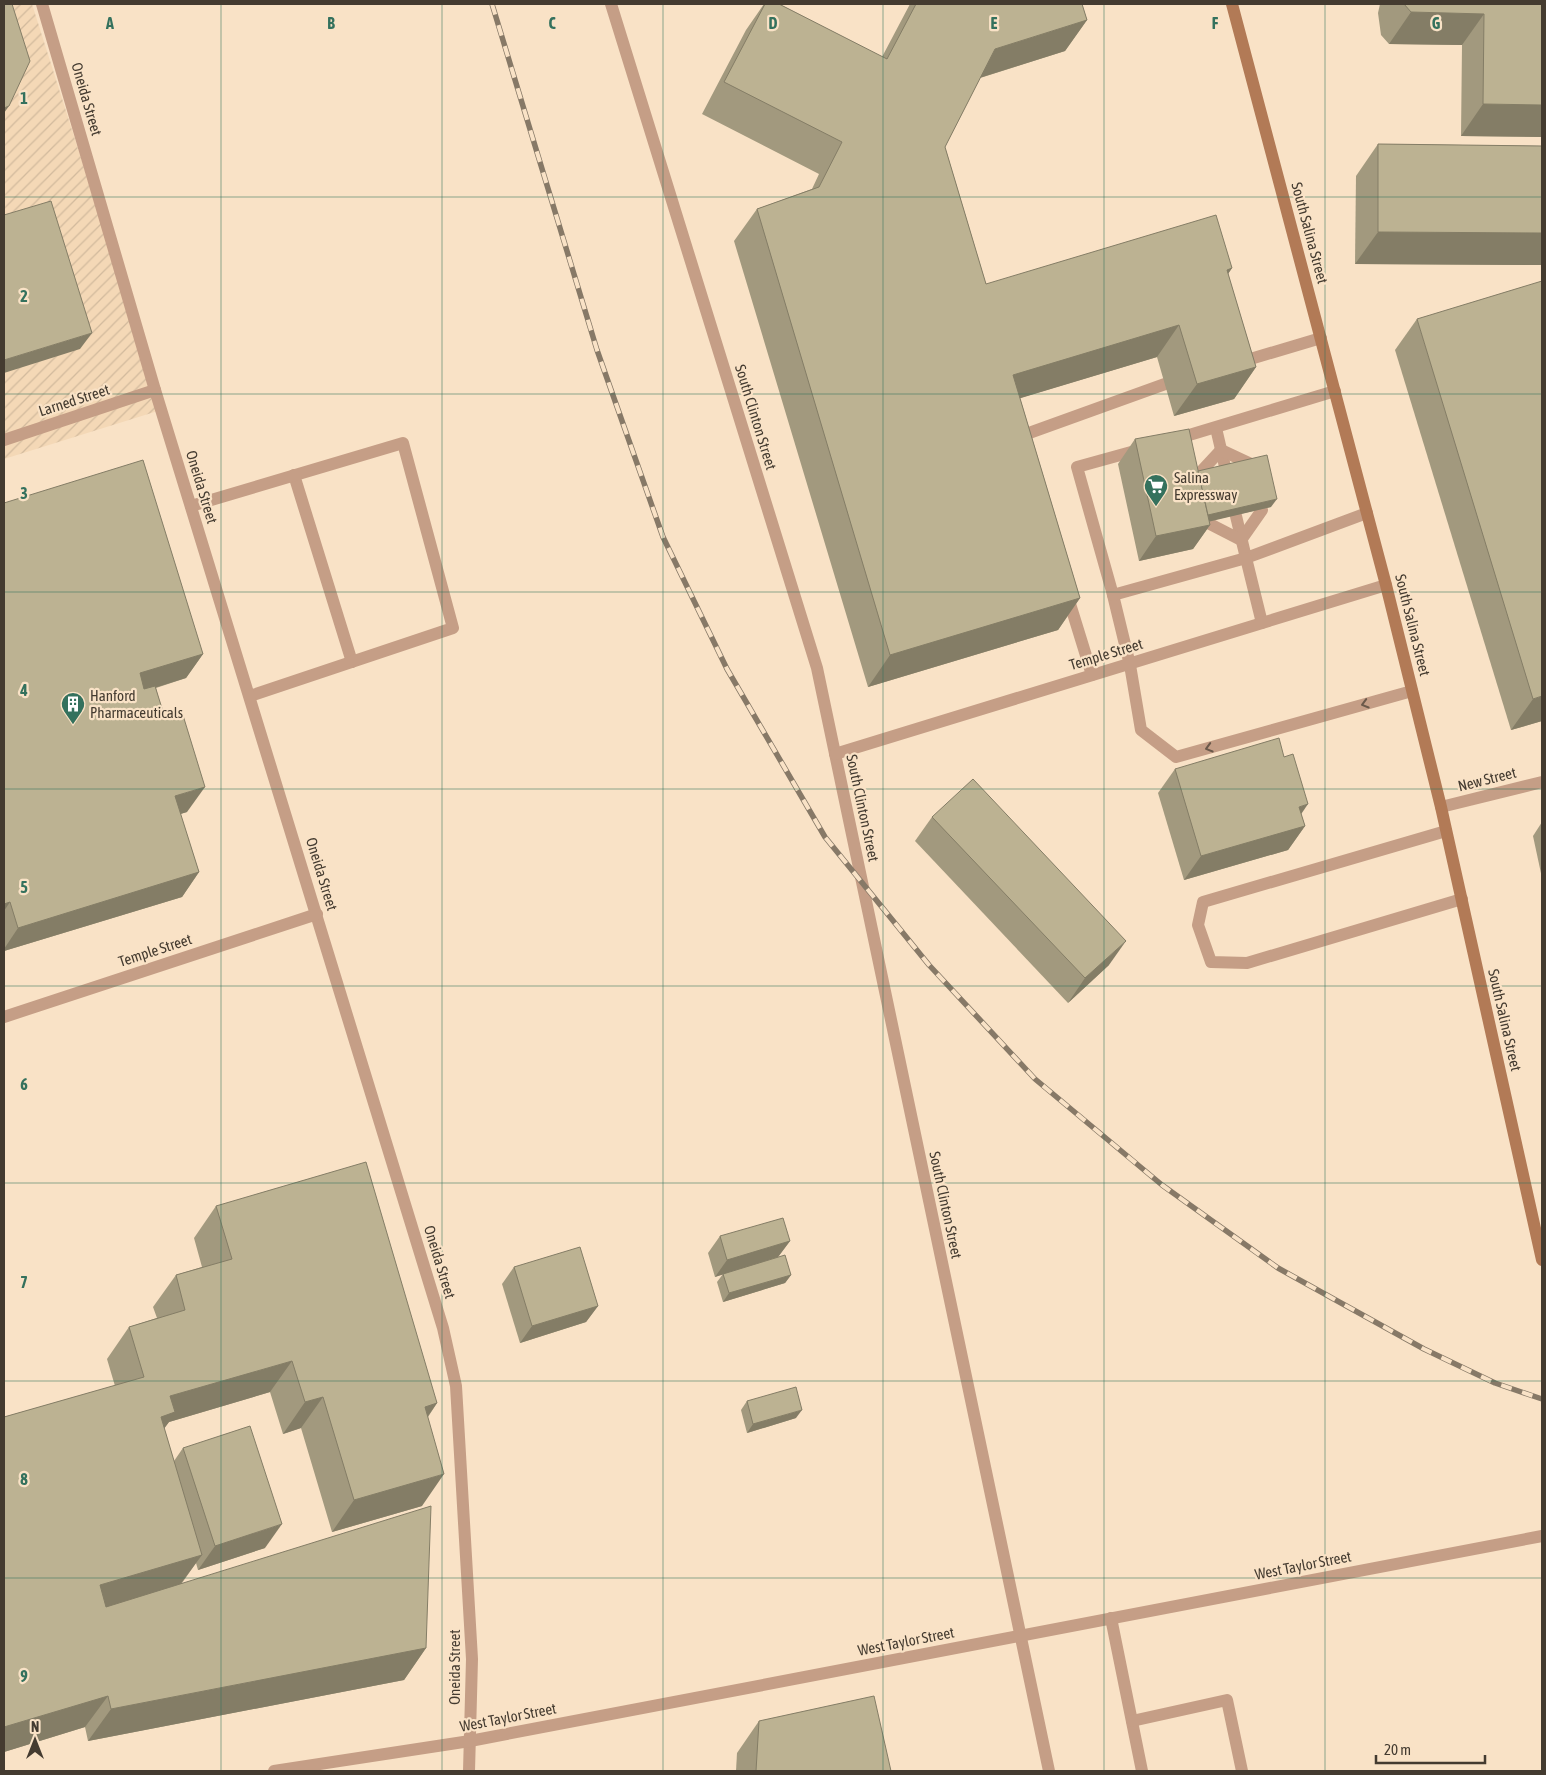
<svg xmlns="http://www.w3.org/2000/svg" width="1546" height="1775" viewBox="0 0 1546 1775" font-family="'Asap Condensed',sans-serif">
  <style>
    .industrial { fill: url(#industrial-furrows) }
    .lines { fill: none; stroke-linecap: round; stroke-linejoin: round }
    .lane { stroke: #c59e86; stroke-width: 12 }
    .street { stroke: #c59e86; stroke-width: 12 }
    .secondary { stroke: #b27a56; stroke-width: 12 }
    .rail-casing { stroke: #877967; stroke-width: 5.5 }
    .rail { stroke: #f9e2c6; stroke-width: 4; stroke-dasharray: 11; stroke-linecap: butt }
    .wall { fill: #a2997e }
    .shaded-wall { fill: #847d66 }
    .building { fill: #bcb292; stroke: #847d66 }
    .oneway { stroke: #6b594a }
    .grid { fill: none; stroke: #34715d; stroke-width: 1; stroke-opacity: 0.55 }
    .labels { text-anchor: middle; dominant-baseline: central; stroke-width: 4.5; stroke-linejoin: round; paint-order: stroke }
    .street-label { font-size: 15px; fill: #443b30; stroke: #f9e2c6 }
    .poi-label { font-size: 15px; fill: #443b30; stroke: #f9e2c6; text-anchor: start }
    .grid-label { font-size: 16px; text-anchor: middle; font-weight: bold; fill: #34715d; stroke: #f9e2c6; stroke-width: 4.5; stroke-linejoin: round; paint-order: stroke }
  </style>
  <defs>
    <pattern id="industrial-furrows" width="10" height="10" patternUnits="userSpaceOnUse" patternTransform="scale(1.25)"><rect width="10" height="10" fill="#f4d8b6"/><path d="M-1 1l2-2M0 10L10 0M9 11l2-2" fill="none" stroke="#d2ba9d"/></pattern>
  </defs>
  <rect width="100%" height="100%" fill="#f9e2c6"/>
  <polygon class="industrial" points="4,4 32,4 161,410 4,459"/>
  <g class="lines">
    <g class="lane">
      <polyline points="1237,363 1321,338"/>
      <polyline points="1216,428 1226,471"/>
      <polyline points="1176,439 1335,391"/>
      <polyline points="1020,441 1018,437 1165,384"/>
      <polyline points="1142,449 1077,467 1113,595 1130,665 1141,730 1176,757 1412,691"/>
      <polyline points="294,475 352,662"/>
      <polyline points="1195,478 1221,450 1253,465"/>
      <polyline points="191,506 403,443 453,628 250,696"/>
      <polyline points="1236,516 1246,558 1367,513"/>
      <polyline points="1206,522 1241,540 1262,510"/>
      <polyline points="1067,594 1092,675"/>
      <polyline points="1113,595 1246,558 1262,623"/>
      <polyline points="1446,831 1203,902 1198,925 1211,962 1247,963 1462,899"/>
      <polyline points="1111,1618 1142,1771"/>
      <polyline points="1132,1721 1227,1700 1242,1771"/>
    </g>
    <g class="street">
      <polyline points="42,4 155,390 443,1328 456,1386 472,1659 469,1771"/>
      <polyline points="611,4 817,668 1049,1771"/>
      <polyline points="4,440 155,390"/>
      <polyline points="835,754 1386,585"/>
      <polyline points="1441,807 1542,782"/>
      <polyline points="4,1017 317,914"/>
      <polyline points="274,1771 470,1741 1542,1536"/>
    </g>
    <polyline class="secondary" points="1232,4 1386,585 1441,807 1542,1260"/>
    <g class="rail-casing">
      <polyline id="rail" points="492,4 597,350 663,537 727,669 825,837 929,965 1035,1079 1162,1185 1278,1268 1424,1349 1495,1383 1542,1399"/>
    </g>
    <use href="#rail" class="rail"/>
  </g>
  <g class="wall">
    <polygon points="764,4 779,4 882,57 910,4 1082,4 1087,20 1065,51 980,78 945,147 986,284 1232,268 1228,274 1256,367 1234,399 1174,416 1157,357 1020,398 1080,598 1058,630 868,687 734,241 757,209 812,189 819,174 702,114 746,30"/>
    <polygon points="1380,4 1542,4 1542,135 1541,137 1461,136 1462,45 1389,44 1381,35 1378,13"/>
    <polygon points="1378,144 1542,146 1542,265 1355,264 1356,176"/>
    <polygon points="1417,319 1542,721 1511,730 1395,350"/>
    <polygon points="1135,439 1271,507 1209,521 1210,525 1193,549 1139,561 1118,464"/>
    <polygon points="4,503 203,654 186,678 156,688 187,812 180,814 199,872 182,897 4,951"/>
    <polygon points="1175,769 1301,814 1305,826 1288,850 1184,880 1158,793"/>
    <polygon points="932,817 1109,965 1068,1003 915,841"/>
    <polygon points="1542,822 1542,878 1533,836"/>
    <polygon points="216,1206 437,1403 428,1417 422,1506 332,1532 301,1428 283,1434 270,1392 169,1422 164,1428 174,1461 183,1448 265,1548 198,1570 196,1563 182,1583 426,1648 404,1680 88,1741 85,1727 4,1752 4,1417 115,1386 107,1359 129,1327 157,1318 153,1307 176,1275 202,1267 194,1238"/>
    <polygon points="720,1236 790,1241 778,1257 791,1275 785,1283 723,1302 717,1282 723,1274 715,1277 708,1253"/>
    <polygon points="514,1267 598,1306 586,1322 520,1343 502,1284"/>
    <polygon points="747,1401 796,1418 747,1433 741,1410"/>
    <polygon points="759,1721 891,1771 736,1771 737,1753"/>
  </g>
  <g class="shaded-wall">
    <polygon points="1411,12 1484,14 1462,45 1389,44"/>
    <polygon points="1087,20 1065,51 973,80 995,49"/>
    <polygon points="1483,104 1542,105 1542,135 1541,137 1461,136"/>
    <polygon points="9,106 4,113 4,108"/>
    <polygon points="1378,232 1542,233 1542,265 1355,264"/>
    <polygon points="1232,268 1210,300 1227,270"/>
    <polygon points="1179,325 1157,357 991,407 1013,375"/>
    <polygon points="92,333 80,349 4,373 4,360"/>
    <polygon points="1256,367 1234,399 1174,416 1197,384"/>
    <polygon points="1277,499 1271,507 1195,525 1201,516"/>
    <polygon points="1210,525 1193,549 1139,561 1156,536"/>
    <polygon points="1080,598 1058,630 868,687 890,655"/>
    <polygon points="203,654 186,678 122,698 140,673"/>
    <polygon points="1542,696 1542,721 1511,730 1533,699"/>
    <polygon points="205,787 187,812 158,821 175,796"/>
    <polygon points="1308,804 1291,829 1299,807"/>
    <polygon points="1305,826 1288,850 1184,880 1201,856"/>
    <polygon points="199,872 182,897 4,951 4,949 18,928"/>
    <polygon points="10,902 4,911 4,904"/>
    <polygon points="1126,941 1109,965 1068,1003 1085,978"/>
    <polygon points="790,1241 778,1257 715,1277 727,1260"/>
    <polygon points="791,1275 785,1283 723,1302 729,1293"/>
    <polygon points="598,1306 586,1322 520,1343 532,1326"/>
    <polygon points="292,1361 270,1392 169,1422 153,1444 138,1448 170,1396"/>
    <polygon points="323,1397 301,1428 283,1434 305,1402"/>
    <polygon points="437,1403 415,1435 425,1407"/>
    <polygon points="802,1410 796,1418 747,1433 753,1424"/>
    <polygon points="444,1474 422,1506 332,1532 354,1500"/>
    <polygon points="282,1524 265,1548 198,1570 215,1546"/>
    <polygon points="202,1555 179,1586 78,1617 100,1585"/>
    <polygon points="426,1648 404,1680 88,1741 111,1709"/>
    <polygon points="108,1696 85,1727 4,1752 4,1727"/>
  </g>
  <g class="building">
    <polygon points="4,4 12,4 30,61 9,106 4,108"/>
    <polygon points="765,4 779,4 887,59 916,4 1082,4 1087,20 995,49 945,147 986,284 1216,215 1232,268 1227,270 1256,367 1197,384 1179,325 1013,375 1080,598 890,655 757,209 819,187 842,142 724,82"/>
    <polygon points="1404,4 1542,4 1542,105 1483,104 1484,14 1411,12"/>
    <polygon points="1378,144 1542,146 1542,233 1378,232"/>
    <polygon points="51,201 92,333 4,360 4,215"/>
    <polygon points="1542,281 1542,696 1533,699 1417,319"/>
    <polygon points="1189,429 1210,525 1156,536 1135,439"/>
    <polygon points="1267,455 1277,499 1208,515 1198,471"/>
    <polygon points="143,460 203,654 140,673 144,689 155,686 165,718 182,712 205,787 175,796 199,872 18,928 10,902 4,904 4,503"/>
    <polygon points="1279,738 1284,757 1293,754 1308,804 1299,807 1305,826 1201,856 1175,769"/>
    <polygon points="973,779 1126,941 1085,978 932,817"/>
    <polygon points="366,1162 437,1403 425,1407 444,1474 354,1500 323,1397 305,1402 292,1361 170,1396 175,1412 161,1417 202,1555 100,1585 106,1607 431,1506 426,1648 111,1709 108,1696 4,1727 4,1417 144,1377 129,1327 185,1310 176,1275 232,1259 216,1206"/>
    <polygon points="783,1218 790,1241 727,1260 720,1236"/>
    <polygon points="580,1247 598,1306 532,1326 514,1267"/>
    <polygon points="785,1255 791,1275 729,1293 723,1274"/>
    <polygon points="796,1387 802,1410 753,1424 747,1401"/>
    <polygon points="250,1426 282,1524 215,1546 183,1448"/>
    <polygon points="874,1696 891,1771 756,1771 759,1721"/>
  </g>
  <defs><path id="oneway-chevron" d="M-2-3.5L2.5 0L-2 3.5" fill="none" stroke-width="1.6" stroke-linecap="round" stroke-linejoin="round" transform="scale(1.25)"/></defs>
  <g class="oneway">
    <use href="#oneway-chevron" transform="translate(1365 704) rotate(164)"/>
    <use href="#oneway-chevron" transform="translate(1209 748) rotate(164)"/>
  </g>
  <path class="grid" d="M221,4v1767M442,4v1767M663,4v1767M883,4v1767M1104,4v1767M1325,4v1767M4,197h1538M4,394h1538M4,592h1538M4,789h1538M4,986h1538M4,1183h1538M4,1381h1538M4,1578h1538"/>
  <defs>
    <g id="supermarket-pin" transform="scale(1.25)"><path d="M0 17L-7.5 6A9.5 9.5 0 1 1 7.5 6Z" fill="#34715d" stroke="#f9e2c6"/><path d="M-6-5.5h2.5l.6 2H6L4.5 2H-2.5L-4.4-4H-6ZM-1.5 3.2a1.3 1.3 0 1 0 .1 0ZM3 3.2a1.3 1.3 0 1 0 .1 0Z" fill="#fff"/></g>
    <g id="building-pin" transform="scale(1.25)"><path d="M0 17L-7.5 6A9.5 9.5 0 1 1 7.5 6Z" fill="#34715d" stroke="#f9e2c6"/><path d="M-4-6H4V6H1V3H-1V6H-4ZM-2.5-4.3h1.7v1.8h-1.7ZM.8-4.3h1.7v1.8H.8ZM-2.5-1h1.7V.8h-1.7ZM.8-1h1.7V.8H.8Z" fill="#fff"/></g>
  </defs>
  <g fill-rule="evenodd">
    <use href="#supermarket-pin" x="1156" y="486"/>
    <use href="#building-pin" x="73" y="704"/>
  </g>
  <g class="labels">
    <g class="street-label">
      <text transform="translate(87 99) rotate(74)">Oneida Street</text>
      <text transform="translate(1310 233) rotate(75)">South Salina Street</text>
      <text transform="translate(74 400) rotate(-18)">Larned Street</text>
      <text transform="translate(756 417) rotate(73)">South Clinton Street</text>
      <text transform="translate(202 487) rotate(73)">Oneida Street</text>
      <text transform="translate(1413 625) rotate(76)">South Salina Street</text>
      <text transform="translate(1106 654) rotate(-17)">Temple Street</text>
      <text transform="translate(1487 779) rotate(-14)">New Street</text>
      <text transform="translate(863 808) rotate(78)">South Clinton Street</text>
      <text transform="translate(322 874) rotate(73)">Oneida Street</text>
      <text transform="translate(155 950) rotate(-18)">Temple Street</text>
      <text transform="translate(1505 1020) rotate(77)">South Salina Street</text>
      <text transform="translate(946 1205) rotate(78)">South Clinton Street</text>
      <text transform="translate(440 1262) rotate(73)">Oneida Street</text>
      <text transform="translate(1303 1565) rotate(-11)">West Taylor Street</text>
      <text transform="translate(906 1641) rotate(-11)">West Taylor Street</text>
      <text transform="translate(454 1667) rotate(-90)">Oneida Street</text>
      <text transform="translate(508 1717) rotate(-11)">West Taylor Street</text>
    </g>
    <g class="poi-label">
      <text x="1174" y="477">Salina<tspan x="1174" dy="17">Expressway</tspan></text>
      <text x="90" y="695">Hanford<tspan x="90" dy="17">Pharmaceuticals</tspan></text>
    </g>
  </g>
  <g class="grid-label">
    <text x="110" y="29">A</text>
    <text x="331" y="29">B</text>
    <text x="552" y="29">C</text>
    <text x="773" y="29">D</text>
    <text x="994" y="29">E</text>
    <text x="1215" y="29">F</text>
    <text x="1436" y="29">G</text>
    <text x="24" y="104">1</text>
    <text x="24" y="302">2</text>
    <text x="24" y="499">3</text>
    <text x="24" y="696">4</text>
    <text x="24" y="893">5</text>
    <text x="24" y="1090">6</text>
    <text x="24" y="1288">7</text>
    <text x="24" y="1485">8</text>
    <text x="24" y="1682">9</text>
  </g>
  <rect width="1546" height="1775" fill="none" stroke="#443b30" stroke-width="10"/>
  <g transform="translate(35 1740)" stroke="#f9e2c6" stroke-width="4" paint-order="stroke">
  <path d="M0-4L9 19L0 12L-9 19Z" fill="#443b30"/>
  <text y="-8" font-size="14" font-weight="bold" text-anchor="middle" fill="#443b30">N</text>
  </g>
  <path d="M1376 1755v8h109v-8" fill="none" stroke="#443b30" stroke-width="2.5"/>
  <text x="1384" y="1755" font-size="15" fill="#443b30" stroke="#f9e2c6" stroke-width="4" paint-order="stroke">20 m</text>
</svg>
